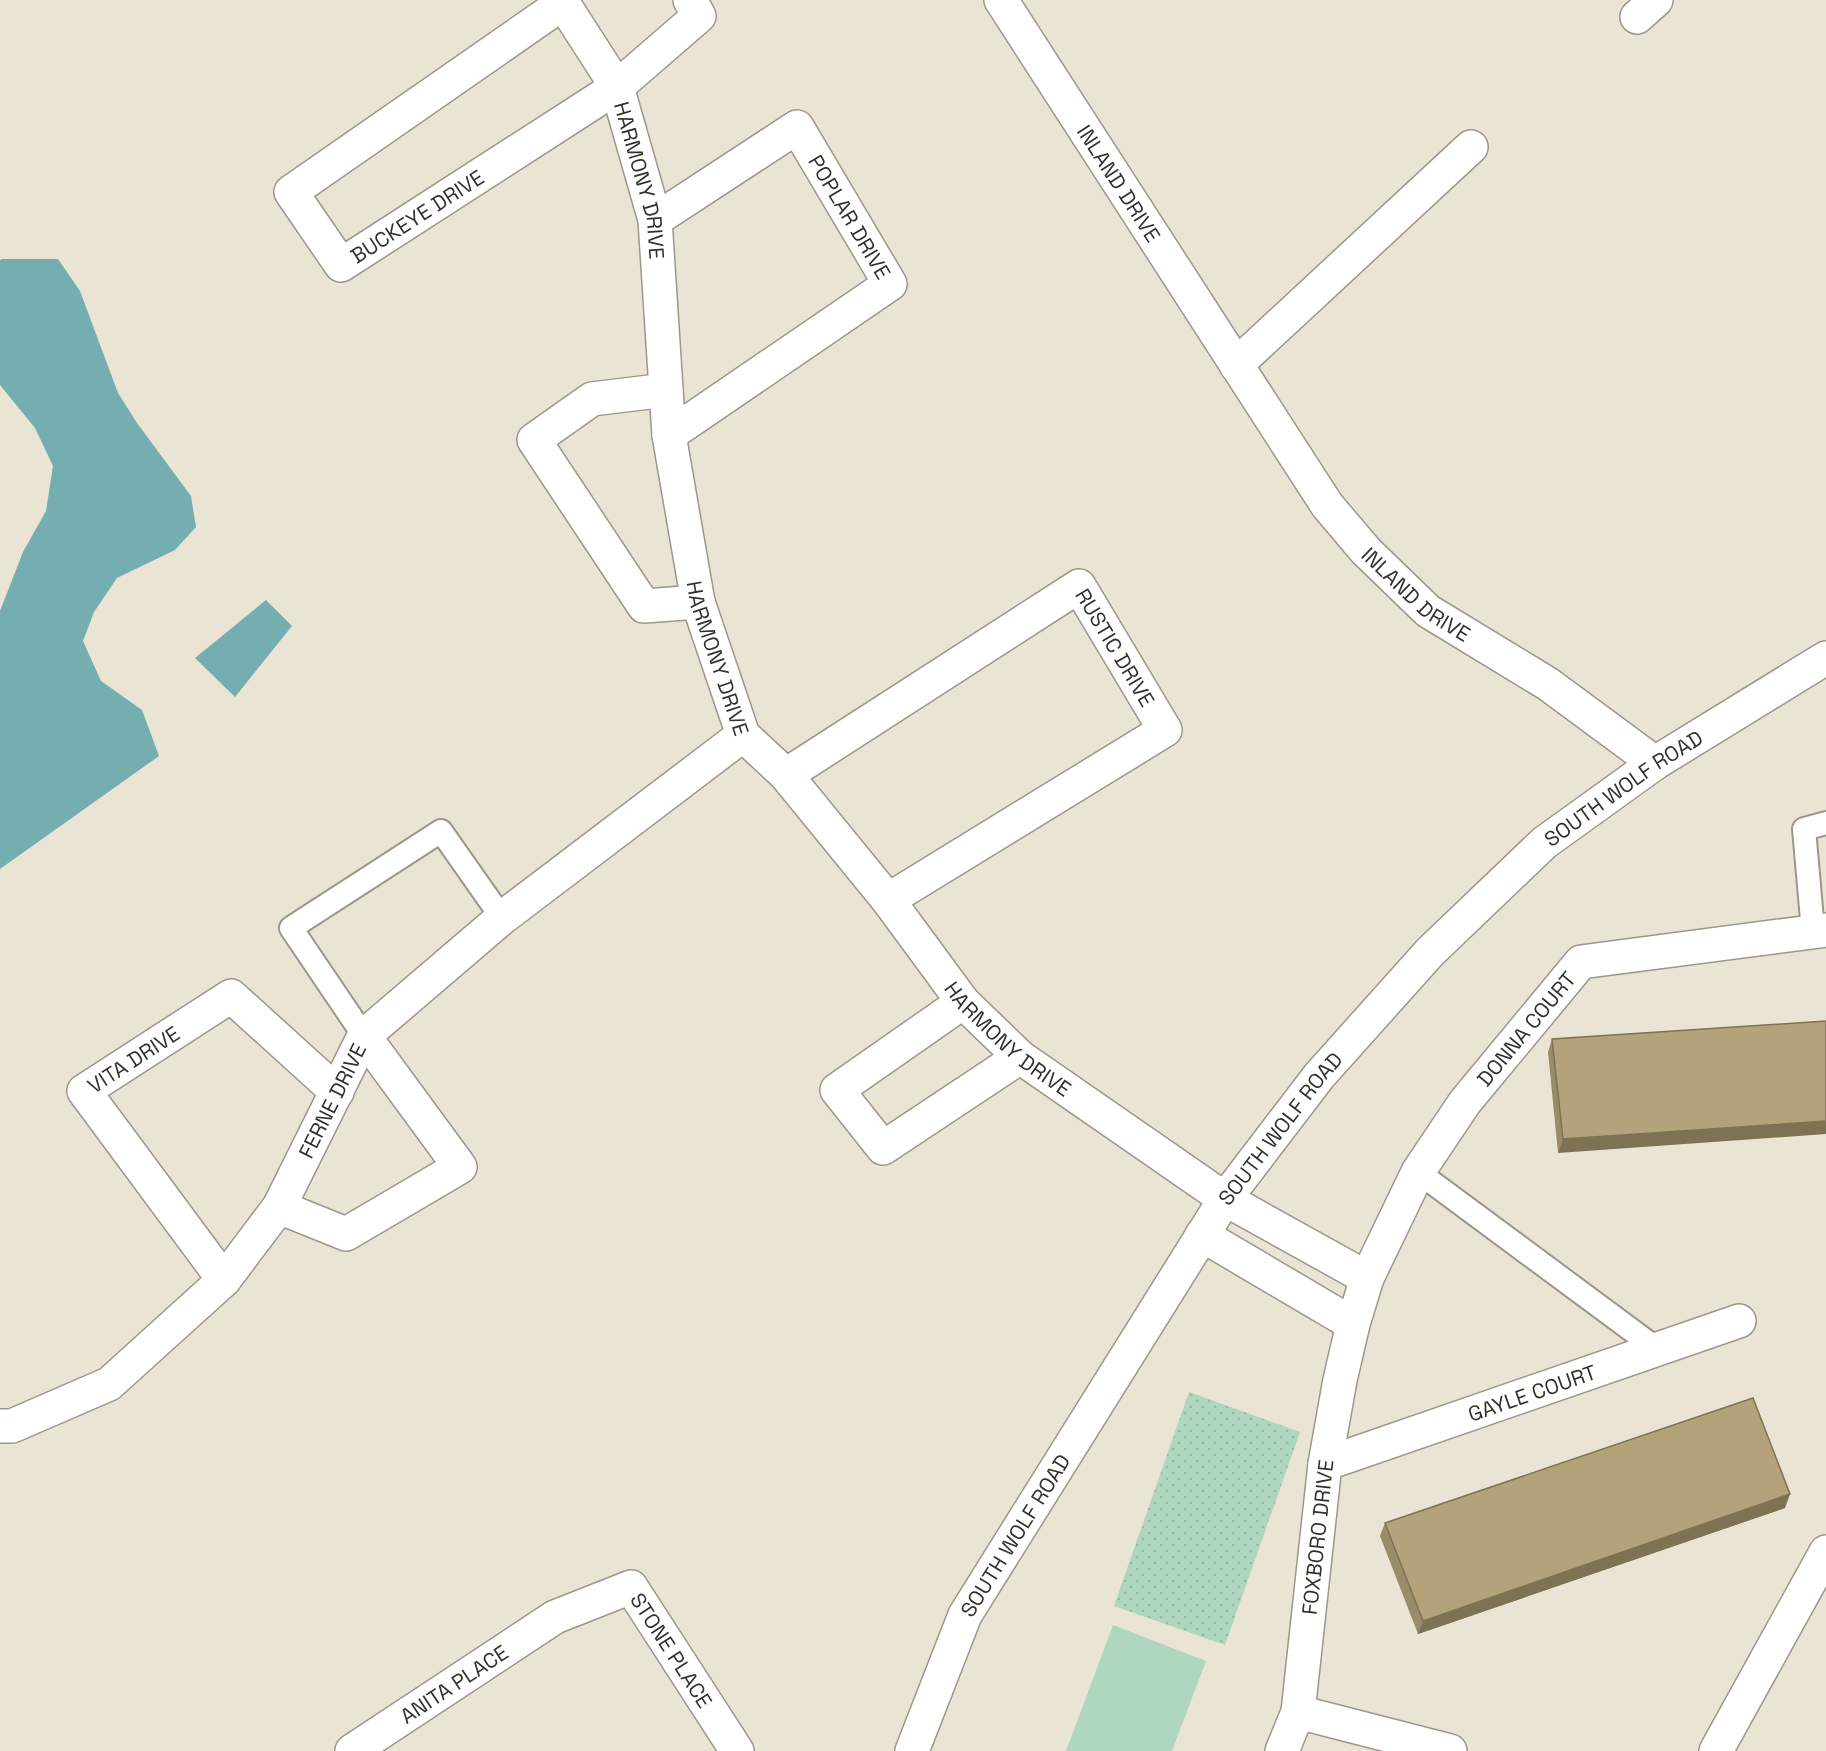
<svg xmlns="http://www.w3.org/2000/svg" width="1826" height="1751" viewBox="0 0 1826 1751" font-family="'Space Grotesk',sans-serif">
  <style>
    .grass { fill: url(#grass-dots) }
    .garden { fill: #afd6be }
    .water { fill: #75aeb1 }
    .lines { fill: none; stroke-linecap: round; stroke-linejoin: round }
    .lane-casing { stroke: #9d978a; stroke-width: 26 }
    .street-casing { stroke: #9d978a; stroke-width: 36 }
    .secondary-casing { stroke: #9d978a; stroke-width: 36 }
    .lane { stroke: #fff; stroke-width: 22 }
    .street { stroke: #fff; stroke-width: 33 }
    .secondary { stroke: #fff; stroke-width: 33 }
    .wall { fill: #9b8c69 }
    .shaded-wall { fill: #7e7255 }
    .building { fill: #b4a37a; stroke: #7e7255; stroke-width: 1.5 }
    .labels { text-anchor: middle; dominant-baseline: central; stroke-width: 4.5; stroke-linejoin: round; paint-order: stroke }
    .street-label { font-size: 21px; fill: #32302a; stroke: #f7f1e2 }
  </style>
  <defs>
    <pattern id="grass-dots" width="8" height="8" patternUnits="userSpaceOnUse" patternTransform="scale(1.5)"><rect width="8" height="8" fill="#afd6be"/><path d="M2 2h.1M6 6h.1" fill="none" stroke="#97b8a3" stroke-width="1.8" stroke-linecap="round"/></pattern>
  </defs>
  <rect width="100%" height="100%" fill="#eae4d5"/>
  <polygon class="grass" points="1189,1392 1300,1432 1225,1645 1114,1606"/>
  <polygon class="garden" points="1113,1625 1206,1661 1172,1751 1066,1751"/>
  <g class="water">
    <polygon points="2,259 58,259 80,291 118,393 137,423 191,496 196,527 175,550 117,578 94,612 83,641 101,681 142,710 159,756 0,869 0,611 23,552 46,511 53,466 35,428 0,385 0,260"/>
    <polygon points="266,600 292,626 235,697 195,658"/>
  </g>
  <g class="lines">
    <g class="lane-casing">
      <g id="lane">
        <polyline points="1813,931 1804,829 1826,823"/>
        <polyline points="364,1036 291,928 441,831 502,918"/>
        <polyline points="1418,1172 1657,1349"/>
      </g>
    </g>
    <g class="street-casing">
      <g id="street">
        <path id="s1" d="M561,0l56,87 38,133 14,215 29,167 45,133 43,40 102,125 75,102 57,55 205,142 142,79"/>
        <path id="s2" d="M1001,0l326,505 39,46 62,60 120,73 107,79"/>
        <path id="s3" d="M563,3l-272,189 50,73 276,-178 82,-71 -9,-16"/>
        <polyline points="1637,17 1656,0"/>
        <path id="s4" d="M655,220l142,-93 93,157 -221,151"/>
        <polyline points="1236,365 1471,147"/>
        <polyline points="666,390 592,399 534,440 644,606 698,602"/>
        <path id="s5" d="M786,775l293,-189 86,144 -277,170"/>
        <polyline points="963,1002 837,1090 883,1148 1020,1057"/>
        <polyline points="279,1207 346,1234 460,1167 364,1036"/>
        <polyline points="1202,1235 1353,1324"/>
        <path id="s6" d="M224,1280l-140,-189 147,-95 106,96"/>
        <path id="s7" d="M0,1426h12l97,-42 115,-104 55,-73 85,-171 138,-118 241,-183"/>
        <path id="s8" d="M1325,1464l414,-143"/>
        <polyline points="1298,1712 1450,1751"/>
        <path id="s9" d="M352,1751l203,-134 76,-30 106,164"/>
        <path id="s10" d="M1282,1751l16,-39 27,-248 15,-84 13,-56 14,-46 51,-106 47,-70 116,-140 245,-32"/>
        <polyline points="1716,1751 1826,1552"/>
      </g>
    </g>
    <g class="secondary-casing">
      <g id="secondary">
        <path id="s11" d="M912,1751l53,-136 260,-416 94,-123 111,-124 114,-109 111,-80 171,-105"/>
      </g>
    </g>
    <use href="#lane" class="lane"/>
    <use href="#street" class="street"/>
    <use href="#secondary" class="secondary"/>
  </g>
  <g class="wall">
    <polygon points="1826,1021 1558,1153 1548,1052 1552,1039"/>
    <polygon points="1785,1508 1418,1634 1380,1536 1385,1523"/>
  </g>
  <g class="shaded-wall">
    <polygon points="1826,1121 1826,1134 1558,1153 1563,1139"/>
    <polygon points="1790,1494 1785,1508 1418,1634 1423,1621"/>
  </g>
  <g class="building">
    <polygon points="1826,1021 1826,1121 1563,1139 1552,1039"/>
    <polygon points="1753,1398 1790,1494 1423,1621 1385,1523"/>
  </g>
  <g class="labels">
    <g class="street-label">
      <text stroke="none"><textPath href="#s1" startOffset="200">HARMONY DRIVE</textPath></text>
      <text stroke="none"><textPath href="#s2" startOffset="218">INLAND DRIVE</textPath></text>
      <text stroke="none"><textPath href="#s3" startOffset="510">BUCKEYE DRIVE</textPath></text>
      <text stroke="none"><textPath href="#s4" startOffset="274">POPLAR DRIVE</textPath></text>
      <text stroke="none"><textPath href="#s2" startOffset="728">INLAND DRIVE</textPath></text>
      <text stroke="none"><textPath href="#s5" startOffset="420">RUSTIC DRIVE</textPath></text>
      <text stroke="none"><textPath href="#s1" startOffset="686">HARMONY DRIVE</textPath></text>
      <text stroke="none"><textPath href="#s11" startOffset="1212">SOUTH WOLF ROAD</textPath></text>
      <text stroke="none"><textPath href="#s10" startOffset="780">DONNA COURT</textPath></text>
      <text stroke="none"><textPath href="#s1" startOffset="1172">HARMONY DRIVE</textPath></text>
      <text stroke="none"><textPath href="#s6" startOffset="294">VITA DRIVE</textPath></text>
      <text stroke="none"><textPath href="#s7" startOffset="483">FERNE DRIVE</textPath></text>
      <text stroke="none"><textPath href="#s11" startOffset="726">SOUTH WOLF ROAD</textPath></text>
      <text stroke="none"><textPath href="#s8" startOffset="219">GAYLE COURT</textPath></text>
      <text stroke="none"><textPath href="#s11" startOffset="240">SOUTH WOLF ROAD</textPath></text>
      <text stroke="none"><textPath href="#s10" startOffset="218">FOXBORO DRIVE</textPath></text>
      <text stroke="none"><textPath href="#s9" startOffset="400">STONE PLACE</textPath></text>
      <text stroke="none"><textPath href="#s9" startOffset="122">ANITA PLACE</textPath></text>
    </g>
  </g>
</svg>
